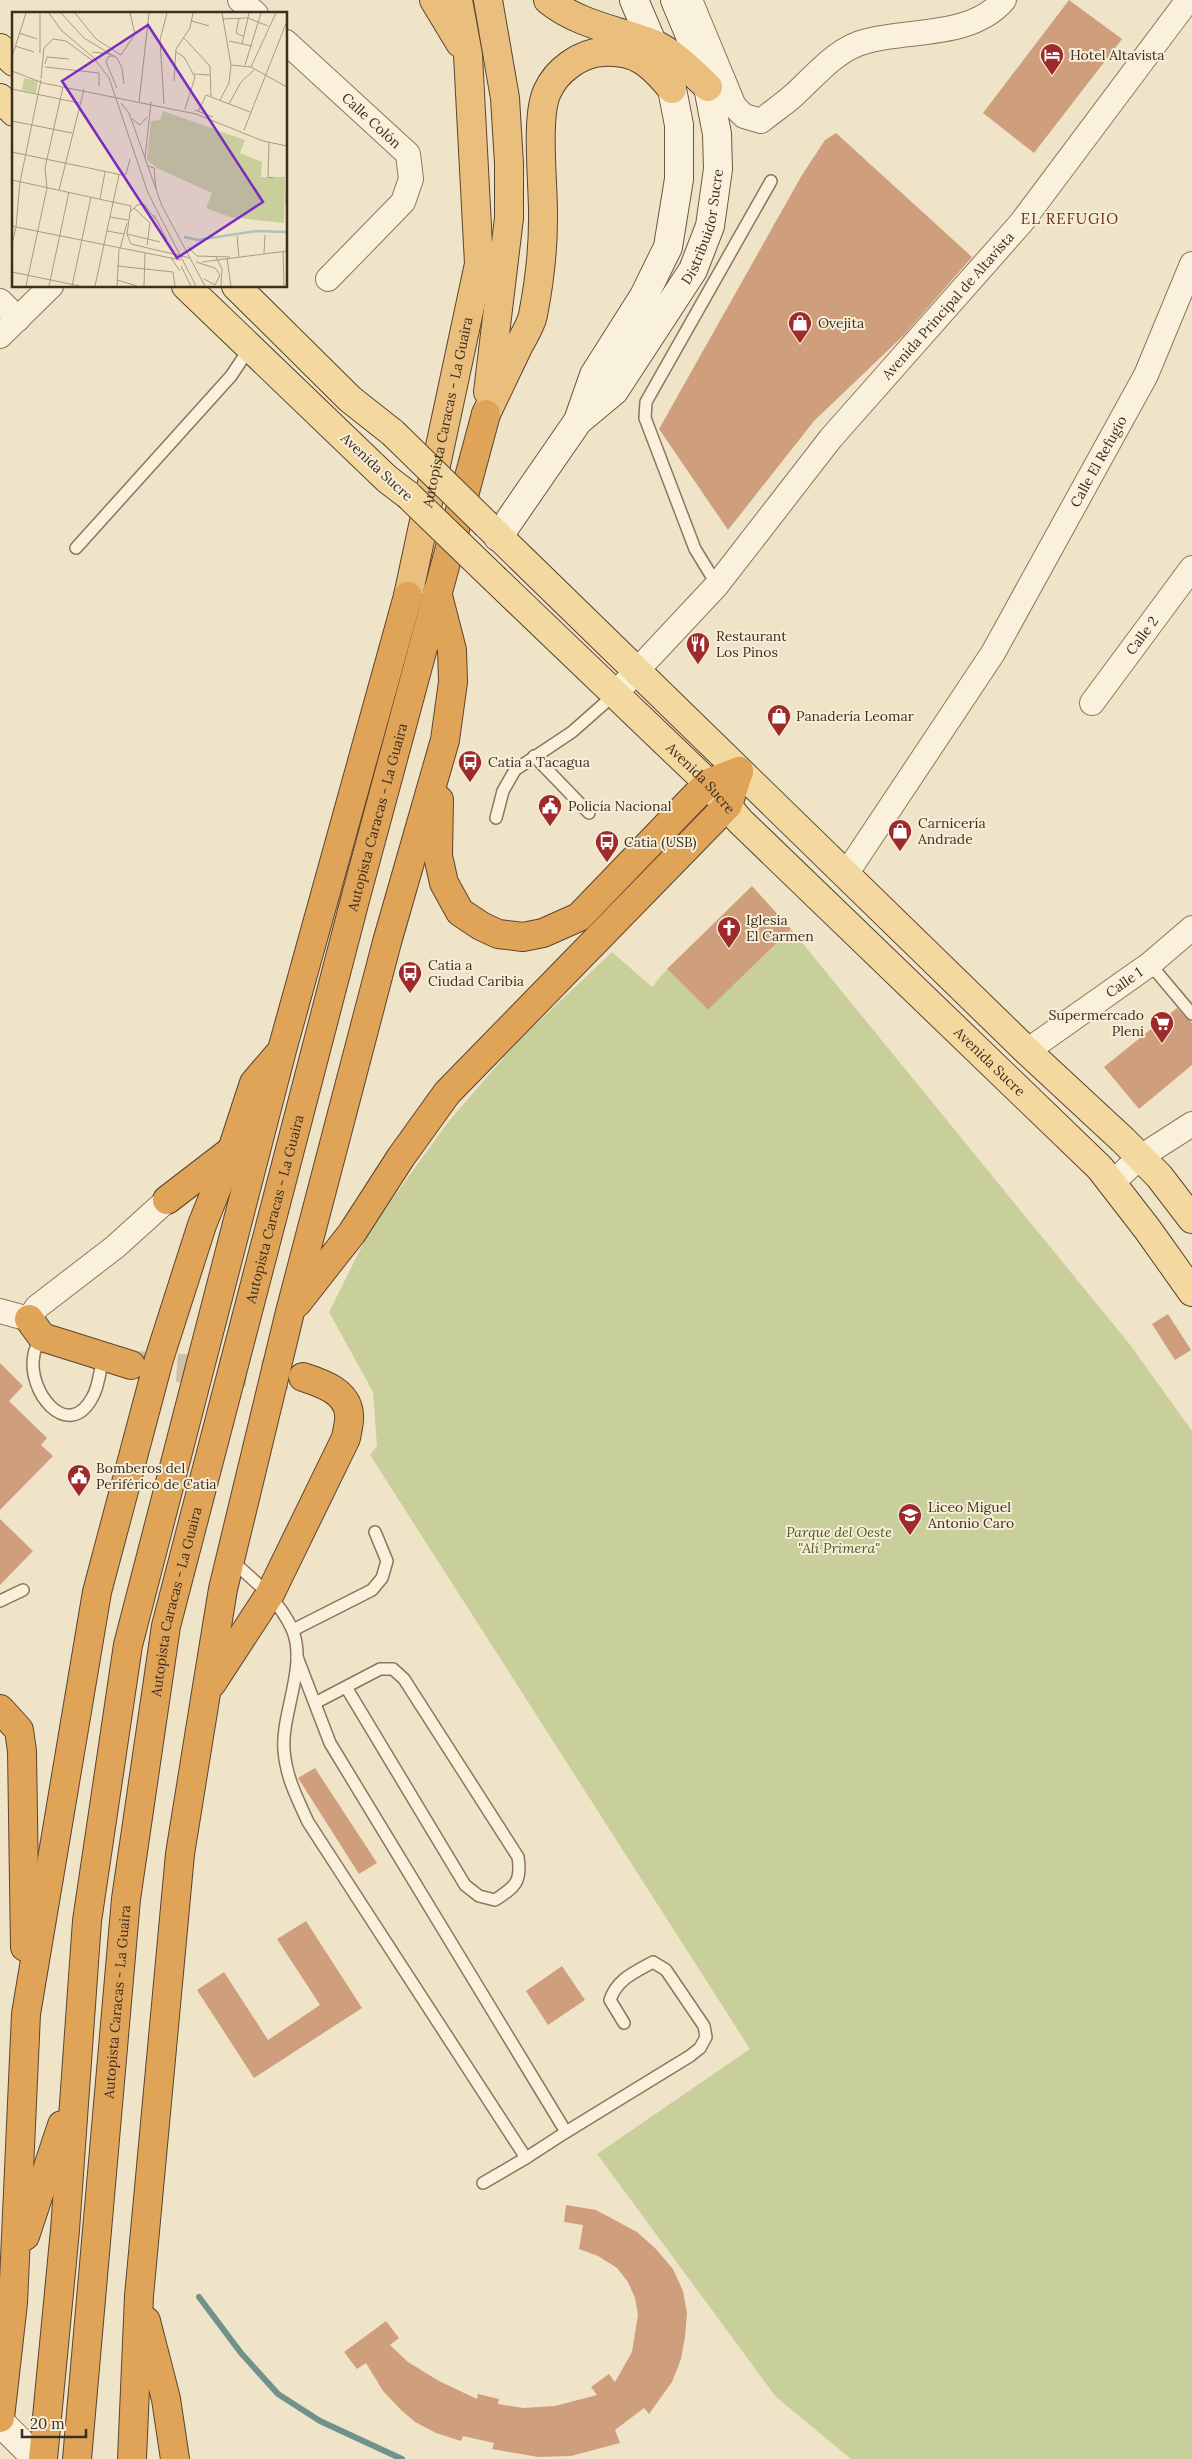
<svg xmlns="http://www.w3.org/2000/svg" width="1192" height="2459" viewBox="0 0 1192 2459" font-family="Lora,serif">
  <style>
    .green { fill: #c9cf9b }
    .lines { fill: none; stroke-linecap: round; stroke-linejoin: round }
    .stream { stroke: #6f938a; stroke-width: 6 }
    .building { fill: #cf9f7d }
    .motorway-tunnel { stroke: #ccc0a6; stroke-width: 28; stroke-dasharray: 28 14; stroke-linecap: butt }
    .service-casing { stroke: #8d765c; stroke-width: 14 }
    .minor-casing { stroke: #8d765c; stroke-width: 26 }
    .tertiary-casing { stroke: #8d765c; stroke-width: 30 }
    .secondary-casing { stroke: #6f573f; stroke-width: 30 }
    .primary-casing { stroke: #5b4430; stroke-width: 30 }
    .trunk-casing { stroke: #5b4430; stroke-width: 30 }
    .motorway-casing { stroke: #5b4430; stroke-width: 30 }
    .service { stroke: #faf1dc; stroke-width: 11 }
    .minor { stroke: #faf1dc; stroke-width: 24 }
    .tertiary { stroke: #faf1dc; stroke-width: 28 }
    .secondary { stroke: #faf1dc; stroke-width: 28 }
    .primary { stroke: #f3d9a0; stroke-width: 28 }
    .trunk { stroke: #eabe7c; stroke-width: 28 }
    .motorway { stroke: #e0a458; stroke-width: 28 }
    .primary-bridge-casing { stroke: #5b4430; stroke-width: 30; stroke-linecap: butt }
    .primary-bridge { stroke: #f3d9a0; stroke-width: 28 }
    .labels { text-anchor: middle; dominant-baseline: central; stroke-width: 4; stroke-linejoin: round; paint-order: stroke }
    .poi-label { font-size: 14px; fill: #3d2e20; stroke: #f7eed8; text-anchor: start }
    .street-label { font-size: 14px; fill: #3d2e20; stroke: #f7eed8 }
    .park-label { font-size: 14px; font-style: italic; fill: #4d5a26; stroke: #f7eed8 }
    .neighbourhood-label { font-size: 15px; letter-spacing: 1px; fill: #6b2e1e; stroke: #f7eed8 }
    .inset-river { fill: none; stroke: #a9c4bc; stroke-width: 2.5 }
    .inset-road { fill: none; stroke: #a89b85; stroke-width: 1 }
    .view { fill: #7b2cbf; fill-opacity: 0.15; stroke: #7b2cbf; stroke-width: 2.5 }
    .inset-edge { fill: none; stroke: #3d2e20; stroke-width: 2.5 }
  </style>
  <rect width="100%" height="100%" fill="#f0e4c8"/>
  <polygon class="green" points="791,929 1131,1346 1192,1431 1192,2459 851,2459 776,2397 597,2154 750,2049 370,1455 377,1446 373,1392 329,1312 370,1230 448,1122 519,1040 612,952 652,987 667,969 708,1010"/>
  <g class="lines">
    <polyline class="stream" points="199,2297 241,2353 278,2394 320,2421 402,2459"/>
  </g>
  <g class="building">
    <polygon points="1069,0 1122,39 1034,153 983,113"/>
    <polygon points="836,133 972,257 904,335 814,421 728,530 659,429 802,175 825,140"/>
    <polygon points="752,886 791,929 708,1010 667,969"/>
    <polygon points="1177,1008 1192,1023 1192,1065 1139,1109 1104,1067"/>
    <polygon points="1168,1314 1191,1350 1175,1360 1152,1324"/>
    <polygon points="0,1363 23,1386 9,1401 47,1438 41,1445 53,1456 0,1510"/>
    <polygon points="0,1519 33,1551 0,1585"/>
    <polygon points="315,1768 377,1863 359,1874 298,1778"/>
    <polygon points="306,1921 362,2008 254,2078 197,1990 224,1972 268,2040 320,2005 277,1939"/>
    <polygon points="562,1966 585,2000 548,2025 526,1991"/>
    <polygon points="566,2205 596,2210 637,2232 655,2248 673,2269 683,2291 687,2313 685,2337 681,2359 672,2382 649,2414 644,2408 615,2430 620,2443 571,2456 538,2457 492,2449 494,2443 463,2436 461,2441 436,2433 415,2422 401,2410 383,2391 366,2363 357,2369 344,2352 386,2321 399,2338 390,2345 408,2362 439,2381 477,2399 478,2394 499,2399 498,2404 523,2408 555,2406 597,2395 591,2387 609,2374 615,2382 632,2352 638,2315 635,2298 628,2282 617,2268 598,2256 579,2249 583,2225 564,2222"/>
  </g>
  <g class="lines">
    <polyline class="motorway-tunnel" points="135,1365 299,1376"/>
    <g class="service-casing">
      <g id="service">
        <polyline points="76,548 231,376 245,355 241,347"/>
        <polyline points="717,585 695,549 645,418 646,402 771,181"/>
        <polyline points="534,756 589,813"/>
        <polyline points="496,818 503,791 515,770 572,732 615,694"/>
        <polyline points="1150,964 1192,1014"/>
        <path d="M42,1337c-3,5 -7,11 -8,17 -8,38 34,88 58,44 7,-11 8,-28 11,-41"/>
        <path d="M232,1561c23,20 47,39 60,68 16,36 -11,85 -8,121 2,27 13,48 24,72l218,336 -43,25"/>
        <polyline points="0,1601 23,1590"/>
        <polyline points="293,1630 372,1590 382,1578 387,1561 375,1532"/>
        <path d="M297,1657l33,86 236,389 124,-76 10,-8 6,-11 -2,-11 -38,-56 -13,-8c-18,10 -36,17 -43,38l14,23"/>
        <path d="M315,1703l65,-34h13l11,10 114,178c4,25 -3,30 -23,43l-16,-4 -14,-11 -119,-198"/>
        <polyline points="526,2158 566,2132"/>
      </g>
    </g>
    <g class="minor-casing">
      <g id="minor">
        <polyline points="240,0 256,14"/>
        <path d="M690,0l44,106 10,10 17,5c11,-9 23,-17 33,-26 22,-20 43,-47 73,-54 44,-12 104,-3 137,-41"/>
        <path id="s1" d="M286,42l122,112 3,25 -8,23 -75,77"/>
        <polyline points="0,301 18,319"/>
        <polyline points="0,336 51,286"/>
        <path id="s2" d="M615,694l102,-109 114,-147 190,-215 167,-223"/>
        <path id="s3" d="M1092,703l100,-135"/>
        <path id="s4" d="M846,874l147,-221 153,-278 46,-111"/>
        <path id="s5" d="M1027,1051l123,-87 42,-36"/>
        <polyline points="1112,1183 1139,1158 1192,1124"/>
        <polyline points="0,1311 29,1319 37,1307 115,1247 167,1200"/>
      </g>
    </g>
    <g class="tertiary-casing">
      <polyline id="tertiary" points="0,2422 37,2459"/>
    </g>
    <g class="secondary-casing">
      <g id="secondary">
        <path id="s6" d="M578,421l36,-30 79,-121 17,-44 8,-57 -1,-35 -9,-47 -10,-32 -23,-55"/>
        <polyline points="498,537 578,421 594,375 644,296 668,247 679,179 679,125 672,89 634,0"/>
      </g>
    </g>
    <g class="primary-casing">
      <g id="primary">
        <polyline points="0,48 14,62"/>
        <polyline points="0,98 14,112"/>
        <polyline points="186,286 387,479 408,495"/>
        <polyline points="236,286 350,399 393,433"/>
        <polyline points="487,525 1027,1051 1123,1140 1159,1176 1192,1219"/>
        <path id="s7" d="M496,580l212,203 32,38 360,347 48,62 44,62"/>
      </g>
    </g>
    <g class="trunk-casing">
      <g id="trunk">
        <polyline points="434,0 460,43"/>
        <polyline points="488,0 505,98 509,164 509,218 488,392"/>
        <path d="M548,0c31,25 70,30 106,44 20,9 38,28 54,43"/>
        <path d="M486,414c11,-23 22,-46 33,-69 5,-9 12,-20 14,-30 6,-31 10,-63 10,-95 1,-31 -8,-102 4,-128 9,-21 33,-39 56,-40 34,-2 48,12 69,37"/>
        <path id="s8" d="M408,596l71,-332 -11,-209 -10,-55"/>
      </g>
    </g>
    <g class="motorway-casing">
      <g id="motorway">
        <polyline points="439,800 438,856 444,883 460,912 481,926 498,934 523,937 543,933 579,917 708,783 739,771"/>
        <polyline points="167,1200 232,1150"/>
        <polyline points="297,1303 352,1233 401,1157 447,1093 728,805 739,771"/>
        <polyline points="29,1319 42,1337 131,1365"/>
        <path d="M212,1683l58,-89 76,-156c1,-7 4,-16 3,-24 -2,-23 -28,-31 -46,-37"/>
        <polyline points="0,1709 19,1730 22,1751 25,1947"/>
        <polyline points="25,2236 62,2125"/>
        <polyline points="146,2321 166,2399 175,2459"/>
        <polyline points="0,2418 13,2303 26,2014 97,1592 159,1359 202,1225 232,1150 254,1083 278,1055"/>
        <polyline points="43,2459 65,2230 87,1921 128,1645 282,1050 408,596"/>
        <path id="s9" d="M77,2459l49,-560 40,-273 190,-730 130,-482"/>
        <polyline points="132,2459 139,2296 180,1854 206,1693 223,1589 290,1312 387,942 445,740 453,682 452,650 437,592"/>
      </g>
    </g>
    <use href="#service" class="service"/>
    <use href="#minor" class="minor"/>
    <use href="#tertiary" class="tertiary"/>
    <use href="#secondary" class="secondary"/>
    <use href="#primary" class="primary"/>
    <use href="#trunk" class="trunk"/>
    <use href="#motorway" class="motorway"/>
    <g class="primary-bridge-casing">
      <g id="primary-bridge">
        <polyline points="393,433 487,525"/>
        <polyline points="408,495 496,580"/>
      </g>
    </g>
    <use href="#primary-bridge" class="primary-bridge"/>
  </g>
  <defs>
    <g id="hotel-pin" transform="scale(1.25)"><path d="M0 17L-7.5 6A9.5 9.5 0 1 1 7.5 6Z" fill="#9e2a2b" stroke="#f7eed8"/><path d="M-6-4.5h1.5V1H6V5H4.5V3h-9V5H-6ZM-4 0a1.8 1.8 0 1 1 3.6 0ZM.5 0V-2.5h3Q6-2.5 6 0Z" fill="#fff"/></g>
    <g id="shop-pin" transform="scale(1.25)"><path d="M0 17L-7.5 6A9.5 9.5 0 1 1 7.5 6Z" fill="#9e2a2b" stroke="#f7eed8"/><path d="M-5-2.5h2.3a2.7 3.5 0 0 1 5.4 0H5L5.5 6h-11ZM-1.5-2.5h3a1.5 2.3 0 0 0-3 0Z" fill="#fff"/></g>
    <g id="restaurant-pin" transform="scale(1.25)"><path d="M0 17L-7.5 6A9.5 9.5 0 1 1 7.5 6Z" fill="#9e2a2b" stroke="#f7eed8"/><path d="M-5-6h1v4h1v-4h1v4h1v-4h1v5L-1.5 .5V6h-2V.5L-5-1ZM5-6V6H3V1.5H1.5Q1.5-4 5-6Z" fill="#fff"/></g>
    <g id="bus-pin" transform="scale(1.25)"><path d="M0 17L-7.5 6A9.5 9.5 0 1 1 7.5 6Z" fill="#9e2a2b" stroke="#f7eed8"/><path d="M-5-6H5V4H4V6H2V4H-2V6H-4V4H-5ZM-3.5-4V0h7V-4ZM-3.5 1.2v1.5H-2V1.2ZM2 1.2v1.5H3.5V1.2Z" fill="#fff"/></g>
    <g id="civic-pin" transform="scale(1.25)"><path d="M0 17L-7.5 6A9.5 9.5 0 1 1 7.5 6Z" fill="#9e2a2b" stroke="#f7eed8"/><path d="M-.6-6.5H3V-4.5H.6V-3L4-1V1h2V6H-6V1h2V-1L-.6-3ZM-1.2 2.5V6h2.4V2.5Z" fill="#fff"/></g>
    <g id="church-pin" transform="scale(1.25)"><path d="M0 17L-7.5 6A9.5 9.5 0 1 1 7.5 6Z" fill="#9e2a2b" stroke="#f7eed8"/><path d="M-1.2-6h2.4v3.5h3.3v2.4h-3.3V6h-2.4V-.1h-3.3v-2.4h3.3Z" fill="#fff"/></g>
    <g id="supermarket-pin" transform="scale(1.25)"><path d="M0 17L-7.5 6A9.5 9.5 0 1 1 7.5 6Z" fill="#9e2a2b" stroke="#f7eed8"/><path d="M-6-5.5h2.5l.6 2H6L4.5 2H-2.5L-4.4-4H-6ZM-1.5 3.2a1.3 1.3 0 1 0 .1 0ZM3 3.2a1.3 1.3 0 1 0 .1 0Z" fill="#fff"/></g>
    <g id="school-pin" transform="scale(1.25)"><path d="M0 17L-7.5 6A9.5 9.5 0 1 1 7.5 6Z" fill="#9e2a2b" stroke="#f7eed8"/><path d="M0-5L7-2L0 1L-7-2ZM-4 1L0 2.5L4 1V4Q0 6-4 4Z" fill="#fff"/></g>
  </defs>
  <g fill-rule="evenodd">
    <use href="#hotel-pin" x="1052" y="55"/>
    <use href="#shop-pin" x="800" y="323"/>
    <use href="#restaurant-pin" x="698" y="644"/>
    <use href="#shop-pin" x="779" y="716"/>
    <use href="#bus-pin" x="470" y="762"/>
    <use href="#civic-pin" x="550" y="806"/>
    <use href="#shop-pin" x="900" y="831"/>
    <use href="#bus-pin" x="607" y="842"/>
    <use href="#church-pin" x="729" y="928"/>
    <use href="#bus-pin" x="410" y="973"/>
    <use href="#supermarket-pin" x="1162" y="1023"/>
    <use href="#civic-pin" x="79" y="1476"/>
    <use href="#school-pin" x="910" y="1515"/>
  </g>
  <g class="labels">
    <g class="poi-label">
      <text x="1070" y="55">Hotel Altavista</text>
      <text x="818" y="323">Ovejita</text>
      <text x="716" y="636">Restaurant<tspan x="716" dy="16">Los Pinos</tspan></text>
      <text x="796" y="716">Panadería Leomar</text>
      <text x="488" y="762">Catia a Tacagua</text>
      <text x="568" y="806">Policía Nacional</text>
      <text x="918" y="823">Carnicería<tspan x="918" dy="16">Andrade</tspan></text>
      <text x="624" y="842">Catia (USB)</text>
      <text x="746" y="920">Iglesia<tspan x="746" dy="16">El Carmen</tspan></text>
      <text x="428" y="965">Catia a<tspan x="428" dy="16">Ciudad Caribia</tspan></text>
      <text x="1144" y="1015" text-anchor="end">Supermercado<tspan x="1144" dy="16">Pleni</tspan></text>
      <text x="96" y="1468">Bomberos del<tspan x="96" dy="16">Periférico de Catia</tspan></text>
      <text x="928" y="1507">Liceo Miguel<tspan x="928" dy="16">Antonio Caro</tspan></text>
    </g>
    <g class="street-label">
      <text stroke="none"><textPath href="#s1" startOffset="116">Calle Colón</textPath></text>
      <text stroke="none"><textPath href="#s6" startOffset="236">Distribuidor Sucre</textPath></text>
      <text stroke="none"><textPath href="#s2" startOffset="512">Avenida Principal de Altavista</textPath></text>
      <text stroke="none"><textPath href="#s8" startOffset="188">Autopista Caracas - La Guaira</textPath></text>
      <text stroke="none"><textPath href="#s4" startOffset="484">Calle El Refugio</textPath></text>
      <text transform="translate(377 467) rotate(43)">Avenida Sucre</text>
      <text stroke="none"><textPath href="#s3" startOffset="84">Calle 2</textPath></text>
      <text stroke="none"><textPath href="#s7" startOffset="285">Avenida Sucre</textPath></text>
      <text stroke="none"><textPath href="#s9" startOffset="1674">Autopista Caracas - La Guaira</textPath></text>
      <text stroke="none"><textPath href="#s5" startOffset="119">Calle 1</textPath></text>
      <text stroke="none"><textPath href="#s7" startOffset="690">Avenida Sucre</textPath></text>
      <text stroke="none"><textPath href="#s9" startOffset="1269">Autopista Caracas - La Guaira</textPath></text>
      <text stroke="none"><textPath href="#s9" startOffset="864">Autopista Caracas - La Guaira</textPath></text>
      <text stroke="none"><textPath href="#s9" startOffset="459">Autopista Caracas - La Guaira</textPath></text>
    </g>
    <g class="park-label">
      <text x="839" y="1532">Parque del Oeste<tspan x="839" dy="16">"Alí Primera"</tspan></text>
    </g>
    <g class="neighbourhood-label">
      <text x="1070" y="218">EL REFUGIO</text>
    </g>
  </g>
  <g transform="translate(12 12)">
    <rect width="275" height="275" fill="#f0e4c8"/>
    <path d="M12,66l14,3 -2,12 -14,-3zM151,99l82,29 -5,13 22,9 -1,15h24l-1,46 -54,-6 -24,-9 6,-15 -55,-25 -10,-8 4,-39 9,-1z" fill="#c9cf9b"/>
    <path class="inset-river" d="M172,225l14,3 58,-9 31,1"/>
    <path class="inset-road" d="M28,1v40M37,1l12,17 33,28 15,20 39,115 48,93M49,1l23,25 33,20 5,10 2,16M63,1l21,26 25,16 14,-21 -5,-21M264,1l-25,54 36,20M227,6l-3,15 7,3M210,7l26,-1 20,8M180,9l17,5M7,21l18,6M171,25l27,29 1,30M217,29l23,5M230,32l7,-31M3,34l19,6M80,40l18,2M164,40l8,5 11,20 -10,32M103,44h-6l-3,6 11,26M0,45l14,-44M33,52l2,-7 22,2M219,53l20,2M233,53l16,-52M33,55l54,6v13M0,59l31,12 153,31 67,27 24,5M182,62l16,1M29,67l3,-31 9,-9 13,2 27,20M162,69l2,-32 14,-21 3,-15M0,77l67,14M208,88l9,-17 2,-18 -9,-52M127,90l10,-89M109,91l8,10 33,93 43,80M152,92l-4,-64 7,-27M217,92l12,-22 13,-12M183,98l18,7M186,100l8,-17 44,17M120,107l8,6 7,-8M0,109l60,12M232,118l43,-109M257,131l-1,34 5,1M0,140l110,23 4,-1 4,-15M133,146l6,-56M136,154l6,2 2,21M0,168l119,26 -4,28 4,10 59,14M47,178l25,-101M88,187l5,-27M274,193l1,-40M122,196l16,15 -3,22M119,199l6,-6 7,-1 11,15M142,203l13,25M98,205l18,3M0,214l4,1 4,-45 21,-102M95,219l17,3M115,222l33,8M225,224l2,21M0,232l4,-17 165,33M176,235l9,9 33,1M108,237l7,-26M271,240l1,34M252,241l1,-18M204,245l6,12 -1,17M159,246l9,13M215,247l4,27M184,250l19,6 5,7 -5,10 -11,-6M190,250l85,-11M105,254l56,6 2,14M169,254l10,20M0,260l68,14M105,268l20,6M14,274l21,-98 -2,-20 18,-81M37,274l20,-94M60,274l19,-89M83,274l24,-111M105,274l2,-37M132,274l1,-33"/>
    <path class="view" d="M136,13l115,177 -86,56 -115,-177z"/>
    <rect width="275" height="275" class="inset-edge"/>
  </g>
  <path d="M22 2429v8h64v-8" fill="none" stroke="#3d2e20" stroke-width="2.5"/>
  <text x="30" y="2429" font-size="15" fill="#3d2e20" stroke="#f7eed8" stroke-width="4" paint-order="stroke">20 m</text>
</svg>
